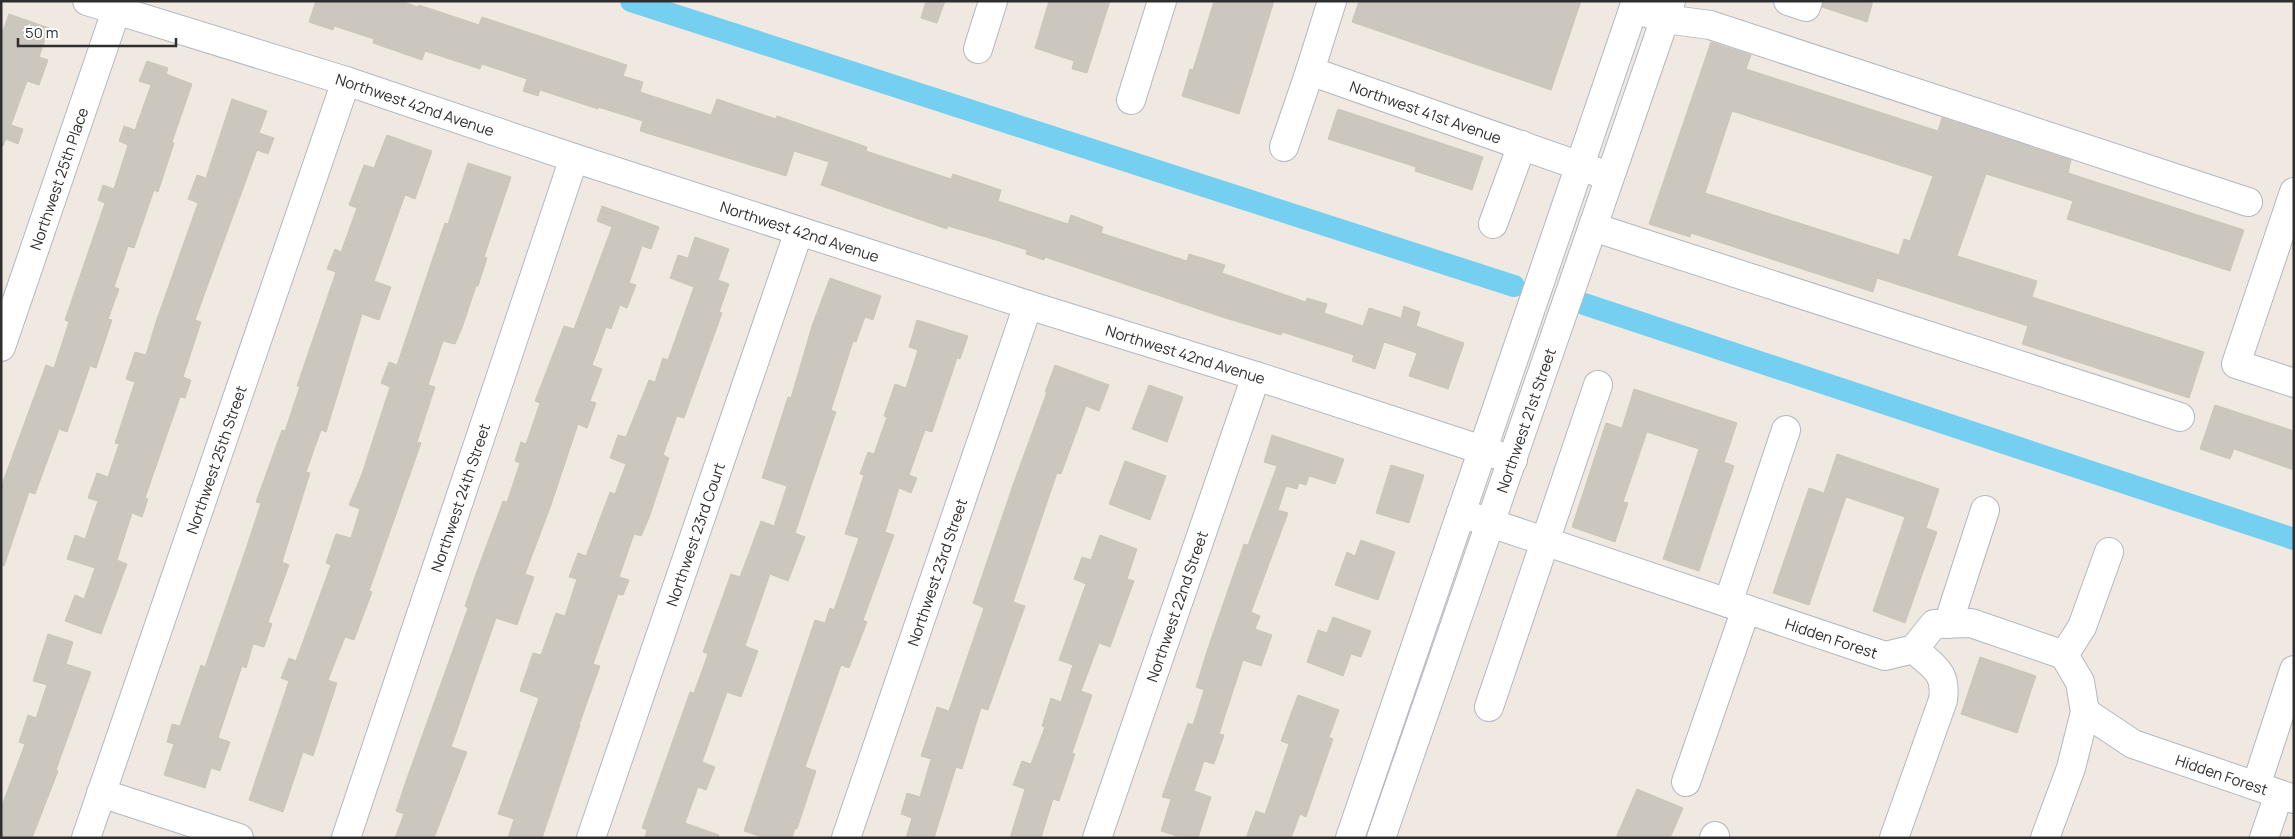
<svg xmlns="http://www.w3.org/2000/svg" width="2295" height="839" viewBox="0 0 2295 839" font-family="Manrope,sans-serif">
  <style>
    .lines { fill: none; stroke-linecap: round; stroke-linejoin: round }
    .canal { stroke: #75cff0; stroke-width: 22 }
    .building { fill: #cbc7bf; stroke: #cbc5ba; fill-rule: evenodd }
    .minor-casing { stroke: #b4b7c1; stroke-width: 30 }
    .minor { stroke: #fff; stroke-width: 28 }
    .labels { text-anchor: middle; dominant-baseline: central; stroke-width: 4; stroke-linejoin: round; paint-order: stroke }
    .street-label { font-size: 15px; fill: #2e2e2e; stroke: #fff }
  </style>
  <rect width="100%" height="100%" fill="#efe9e1"/>
  <g class="lines">
    <g class="canal">
      <polyline points="631,1 1514,286"/>
      <polyline points="1584,304 2294,539"/>
    </g>
  </g>
  <g class="building">
    <polygon points="316,1 401,1 418,7 419,5 479,25 482,17 627,65 623,76 643,82 640,92 711,115 717,99 776,119 777,116 867,147 866,151 951,179 953,174 1001,190 998,201 1068,224 1071,215 1103,227 1101,233 1187,261 1189,254 1225,265 1222,273 1306,302 1307,298 1327,304 1324,313 1363,326 1369,308 1401,318 1404,306 1420,312 1416,326 1464,343 1448,389 1409,376 1417,353 1384,342 1375,369 1352,361 1354,355 1282,332 1281,335 1222,317 1045,257 1044,260 1026,254 1027,250 986,237 948,226 947,229 821,185 829,162 794,151 786,176 640,131 643,121 598,107 598,109 540,90 538,96 523,91 527,79 482,64 480,69 425,51 422,60 373,43 374,39 334,26 333,30 309,22"/>
    <polygon points="926,1 945,1 937,23 921,18"/>
    <polygon points="1049,1 1110,1 1087,73 1072,69 1074,61 1035,48"/>
    <polygon points="1214,1 1274,1 1239,114 1182,96 1190,69 1193,70"/>
    <polygon points="1359,1 1581,1 1551,90 1352,22"/>
    <polygon points="1823,1 1873,1 1867,22 1822,7"/>
    <polygon points="9,14 49,28 39,57 48,60 39,85 27,81 11,125 23,129 18,144 6,139 3,146 1,146 1,36"/>
    <path d="M1711,42l40,13 -5,14 192,62 4,-13 129,42 -3,13 176,57 -14,41 -163,-52 6,-18 -87,-27 -29,82 80,25 -5,16 172,55 -15,46 -167,-54 6,-18 -151,-48 -4,14 -182,-59 -1,4 -41,-13zM1732,111l201,65 -23,65 -6,-2 -5,16 -194,-62z"/>
    <polygon points="147,61 168,68 166,74 192,84 172,142 174,143 158,192 154,190 134,248 128,246 114,287 119,289 108,319 112,320 96,368 90,366 67,432 59,429 35,494 29,492 4,566 1,565 1,487 46,365 54,368 69,322 65,320 105,203 98,200 103,185 114,189 128,145 119,141 124,126 135,130 151,85 139,81"/>
    <polygon points="232,99 267,111 259,133 274,138 268,154 257,150 195,320 201,322 183,377 191,380 185,398 180,397 145,498 148,499 142,517 132,513 117,560 127,564 101,634 65,621 75,595 84,599 95,568 67,559 75,535 85,539 98,501 88,498 97,473 108,477 119,444 115,443 135,382 126,379 135,352 146,355 156,322 198,203 188,199 197,175 206,178"/>
    <polygon points="1338,109 1483,157 1472,190 1415,171 1416,167 1328,139"/>
    <polygon points="387,135 432,151 415,199 405,195 374,281 391,287 379,320 362,314 326,432 321,430 306,472 310,473 282,562 289,565 268,622 272,624 264,647 253,644 246,668 242,666 218,738 230,742 220,771 211,768 205,788 164,775 174,744 167,742 172,724 180,726 201,665 205,667 246,549 261,503 256,502 282,430 285,431 300,386 297,386 336,272 327,269 335,249 341,252 357,208 349,205 364,165 374,168"/>
    <polygon points="468,163 511,177 484,257 487,258 478,286 476,286 462,328 455,344 443,341 428,385 435,387 417,442 421,443 369,591 372,592 354,640 345,637 328,680 337,683 313,756 303,752 283,812 249,800 289,681 281,678 289,658 296,661 331,565 326,563 336,534 351,538 360,509 349,505 362,474 390,387 381,383 389,362 397,365 435,252 445,223 448,224"/>
    <polygon points="602,206 659,227 651,249 642,246 629,283 636,285 627,308 620,305 611,329 606,327 592,365 602,369 590,401 596,403 587,428 578,424 551,505 525,574 534,577 517,625 496,618 451,747 467,752 434,838 395,838 404,814 396,811 405,784 468,608 465,606 476,574 503,501 507,502 520,463 515,461 521,442 526,444 540,403 535,401 564,326 574,329 612,227 597,221"/>
    <polygon points="695,237 729,249 718,280 729,284 719,312 722,313 684,418 677,416 663,455 669,458 649,518 641,536 634,534 619,577 629,580 623,595 618,594 593,664 600,666 579,725 580,725 542,838 508,838 514,819 498,814 539,698 520,691 533,653 541,655 556,613 565,616 577,579 569,577 578,553 586,556 610,492 615,494 626,464 610,458 618,435 626,437 649,380 655,382 663,358 668,360 694,287 670,278 678,255 688,258"/>
    <polygon points="830,278 881,296 873,320 865,317 856,342 853,341 831,410 836,412 795,533 805,537 788,581 770,574 745,646 758,651 741,697 727,692 702,762 715,767 706,790 698,787 685,823 719,835 718,838 645,838 647,830 642,828 690,692 694,693 708,654 703,652 731,574 740,577 761,521 774,526 787,486 762,478 788,397 791,398 812,326"/>
    <polygon points="917,320 968,336 960,359 957,358 932,432 925,430 909,475 917,478 911,493 899,488 885,532 894,535 863,620 867,622 849,668 841,665 805,767 816,771 797,829 795,828 792,838 765,838 744,831 815,620 825,623 830,608 834,610 859,538 845,534 864,475 860,474 868,452 874,454 887,417 884,416 895,384 906,388 918,350 909,347"/>
    <polygon points="1055,365 1109,385 1099,411 1086,406 1061,474 1057,473 1013,602 1025,606 988,710 981,708 962,769 956,767 934,838 906,838 912,818 901,814 907,793 920,797 931,759 921,756 937,707 949,711 984,608 973,603 1013,485 1047,392 1045,392"/>
    <polygon points="1149,385 1183,397 1167,442 1132,429"/>
    <polygon points="1634,389 1737,423 1724,462 1734,466 1699,571 1663,559 1699,449 1647,432 1623,502 1628,503 1615,542 1572,527 1606,423 1622,428"/>
    <polygon points="2215,405 2294,431 2294,470 2234,449 2230,459 2200,449"/>
    <polygon points="1272,435 1344,459 1335,484 1309,476 1306,485 1299,483 1297,489 1286,486 1278,510 1288,513 1251,612 1260,616 1255,629 1272,635 1261,666 1243,660 1219,734 1224,735 1214,764 1204,761 1194,791 1211,797 1198,838 1183,838 1161,831 1171,799 1162,797 1188,723 1193,725 1204,690 1196,687 1208,648 1244,544 1248,545 1277,466 1264,462"/>
    <polygon points="1837,454 1939,489 1926,528 1937,532 1905,623 1873,611 1905,517 1846,497 1809,605 1773,593 1809,488 1824,493"/>
    <polygon points="1125,461 1166,476 1150,520 1109,504"/>
    <polygon points="1391,465 1424,475 1409,523 1376,513"/>
    <polygon points="1100,535 1137,549 1127,579 1134,581 1110,647 1099,643 1081,691 1092,695 1072,753 1075,754 1059,801 1053,799 1041,838 1010,838 1025,789 1013,785 1022,761 1031,764 1045,727 1042,726 1051,698 1061,702 1073,665 1059,660 1086,584 1074,579 1082,557 1091,560"/>
    <polygon points="1361,540 1395,552 1378,600 1335,585 1347,552 1355,556"/>
    <polygon points="1333,617 1371,631 1361,657 1351,654 1343,676 1307,662 1318,630 1327,633"/>
    <polygon points="48,634 73,642 66,664 91,672 56,770 58,771 32,838 1,838 1,808 25,744 19,742 28,715 36,718 47,685 33,681"/>
    <polygon points="1980,657 2036,676 2017,733 1961,714"/>
    <polygon points="1298,695 1339,710 1329,737 1333,739 1306,817 1300,814 1291,838 1246,838 1256,811 1265,814 1289,744 1281,741"/>
    <polygon points="1637,789 1683,808 1670,838 1616,838"/>
  </g>
  <g class="lines">
    <g class="minor-casing">
      <g id="minor">
        <path id="s1" d="M87,1l259,80 228,77 454,147 228,71 257,84"/>
        <path id="s2" d="M1332,1l-22,70 287,101"/>
        <polyline points="1788,1 1806,7 1808,1"/>
        <polyline points="1647,13 1665,19 1710,25 2248,202"/>
        <polyline points="978,49 993,1"/>
        <polyline points="1131,100 1162,1"/>
        <polyline points="1284,147 1310,71"/>
        <polyline points="2294,192 2236,364 2294,383"/>
        <polyline points="1493,224 1522,145"/>
        <polyline points="1593,227 2180,417"/>
        <path id="s3" d="M1,347l115,-336"/>
        <path id="s4" d="M1461,513l424,143 29,-7 20,-25 37,-1 93,32 16,27 5,30 48,32 161,55"/>
        <polyline points="1728,603 1786,430"/>
        <polyline points="1948,624 1985,510"/>
        <polyline points="2064,655 2082,627 2109,552"/>
        <polyline points="1489,707 1598,385"/>
        <polyline points="1686,782 1746,609"/>
        <polyline points="2256,786 2294,670"/>
        <polyline points="101,793 239,838"/>
        <path id="s5" d="M86,838l260,-757"/>
        <path id="s6" d="M346,838l228,-680"/>
        <path id="s7" d="M591,838l208,-607"/>
        <path id="s8" d="M846,838l182,-533"/>
        <path id="s9" d="M1097,838l159,-462"/>
        <polyline points="1350,838 1636,1"/>
        <path id="s10" d="M1381,838l290,-837"/>
        <polyline points="1714,838 1715,836"/>
        <path d="M1894,838l49,-138c4,-29 -10,-33 -29,-51"/>
        <polyline points="2045,838 2071,768 2085,712"/>
        <polyline points="2264,838 2279,794"/>
      </g>
    </g>
    <use href="#minor" class="minor"/>
  </g>
  <g class="labels">
    <g class="street-label">
      <text stroke="none"><textPath href="#s1" startOffset="344">Northwest 42nd Avenue</textPath></text>
      <text stroke="none"><textPath href="#s2" startOffset="196">Northwest 41st Avenue</textPath></text>
      <text stroke="none"><textPath href="#s3" startOffset="178">Northwest 25th Place</textPath></text>
      <text stroke="none"><textPath href="#s1" startOffset="749">Northwest 42nd Avenue</textPath></text>
      <text stroke="none"><textPath href="#s1" startOffset="1154">Northwest 42nd Avenue</textPath></text>
      <text stroke="none"><textPath href="#s10" startOffset="442">Northwest 21st Street</textPath></text>
      <text stroke="none"><textPath href="#s5" startOffset="400">Northwest 25th Street</textPath></text>
      <text stroke="none"><textPath href="#s6" startOffset="359">Northwest 24th Street</textPath></text>
      <text stroke="none"><textPath href="#s7" startOffset="321">Northwest 23rd Court</textPath></text>
      <text stroke="none"><textPath href="#s8" startOffset="281">Northwest 23rd Street</textPath></text>
      <text stroke="none"><textPath href="#s9" startOffset="245">Northwest 22nd Street</textPath></text>
      <text stroke="none"><textPath href="#s4" startOffset="391">Hidden Forest</textPath></text>
      <text stroke="none"><textPath href="#s4" startOffset="858">Hidden Forest</textPath></text>
    </g>
  </g>
  <rect width="2295" height="839" fill="none" stroke="#2e2e2e" stroke-width="5"/>
  <path d="M18 38v8h158v-8" fill="none" stroke="#2e2e2e" stroke-width="2.5"/>
  <text x="25" y="38" font-size="15" fill="#2e2e2e" stroke="#ffffff" stroke-width="4" paint-order="stroke">50 m</text>
</svg>
